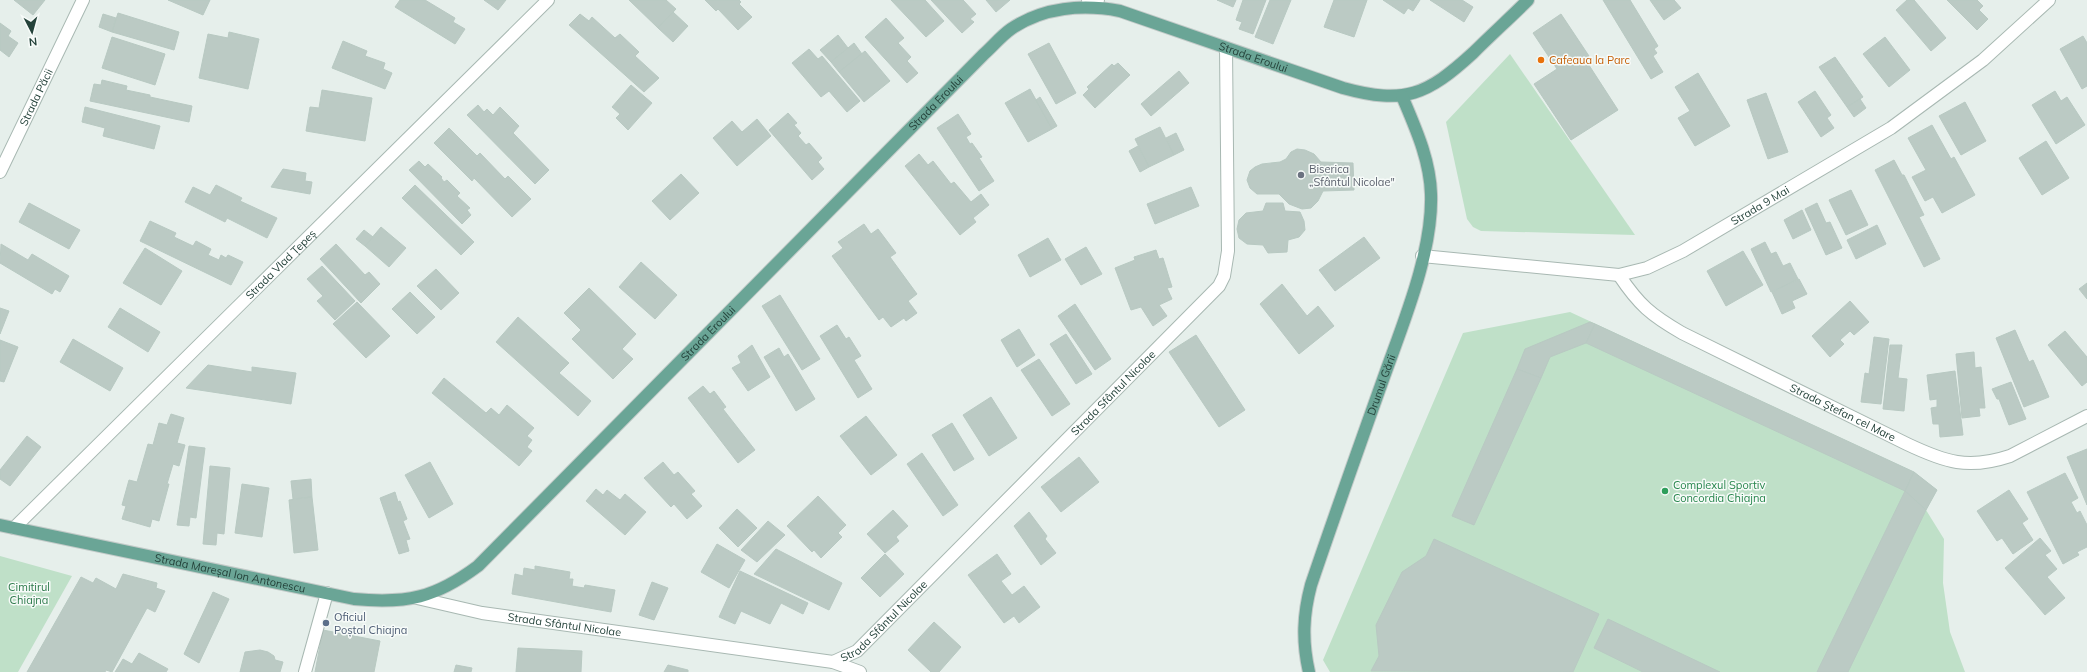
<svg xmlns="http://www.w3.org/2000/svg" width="2087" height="672" viewBox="0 0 2087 672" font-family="Mulish,sans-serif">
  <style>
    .green { fill: #bfe0c8 }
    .building { fill: #bbcac4; stroke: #b8c9c2 }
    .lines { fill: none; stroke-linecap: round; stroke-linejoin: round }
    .minor-casing { stroke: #a8b8b2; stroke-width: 14 }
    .major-casing { stroke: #c2cac8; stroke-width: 14 }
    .minor { stroke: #fff; stroke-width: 12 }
    .major { stroke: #6aa596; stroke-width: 12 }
    .food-dot { fill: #e8710a; stroke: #f7fbf9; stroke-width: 1.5 }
    .worship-dot { fill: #6b7280; stroke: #f7fbf9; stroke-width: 1.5 }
    .leisure-dot { fill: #2e9e5b; stroke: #f7fbf9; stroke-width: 1.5 }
    .service-dot { fill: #5c6f8a; stroke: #f7fbf9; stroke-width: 1.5 }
    .labels { text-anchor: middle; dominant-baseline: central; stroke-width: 3; stroke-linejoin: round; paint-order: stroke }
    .street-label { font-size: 11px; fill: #24423a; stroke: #f7fbf9 }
    .food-label { font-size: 11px; fill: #c56008; stroke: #f7fbf9; text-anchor: start }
    .worship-label { font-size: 11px; fill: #5b616d; stroke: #f7fbf9; text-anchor: start }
    .leisure-label { font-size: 11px; fill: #27864d; stroke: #f7fbf9; text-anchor: start }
    .park-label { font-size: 11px; fill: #2d7a4b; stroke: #f7fbf9 }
    .service-label { font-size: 11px; fill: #4e5e75; stroke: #f7fbf9; text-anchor: start }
  </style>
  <rect width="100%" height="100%" fill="#e6efeb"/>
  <g class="green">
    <polygon points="1510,54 1635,235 1481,231 1473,227 1467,219 1446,122"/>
    <polygon points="1570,312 1914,472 1937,490 1926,510 1944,539 1943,583 1950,632 1965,672 1330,672 1323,660 1463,333"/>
    <polygon points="0,556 72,576 18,672 0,672"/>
  </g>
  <g class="building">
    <polygon points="14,0 45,0 33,15"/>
    <polygon points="168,0 210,0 203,15"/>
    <polygon points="400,0 425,0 455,18 453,22 465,29 455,44 395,7"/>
    <polygon points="484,0 506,0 498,10"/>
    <polygon points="629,0 666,0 676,9 658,28"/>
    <polygon points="705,0 739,0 741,2 739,4 752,17 738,30 718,9 716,11"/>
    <polygon points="891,0 925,0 944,21 926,37"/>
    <polygon points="931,0 963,0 976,14 970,19 974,22 962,33"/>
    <polygon points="986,0 1010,0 996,12"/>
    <polygon points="1217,0 1236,0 1233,7"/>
    <polygon points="1243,0 1266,0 1253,34 1239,29 1242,22 1236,20"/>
    <polygon points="1270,0 1291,0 1273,44 1255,37"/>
    <polygon points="1334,0 1367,0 1354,37 1324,27"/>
    <polygon points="1383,0 1420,0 1413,11 1408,8 1404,14"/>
    <polygon points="1430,0 1462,0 1473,7 1464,22"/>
    <polygon points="1603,0 1630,0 1658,46 1654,49 1657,53 1653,56 1663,72 1651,79"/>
    <polygon points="1650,0 1674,0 1681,8 1664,20"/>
    <polygon points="1907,0 1914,0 1946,38 1931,51 1896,10"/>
    <polygon points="1947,0 1977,0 1983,6 1979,10 1988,19 1977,30"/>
    <polygon points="673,12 688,26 673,42 658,28"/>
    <polygon points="118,13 179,32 174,50 112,32"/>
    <polygon points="103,14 116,18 112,32 99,27"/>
    <polygon points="580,14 589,21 592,17 615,38 620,34 639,52 635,56 659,78 644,92 569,25"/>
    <polygon points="1561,14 1589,56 1585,59 1618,110 1571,140 1534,84 1557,69 1533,33"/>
    <polygon points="886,18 904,38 898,43 911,57 907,61 918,73 907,83 865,37"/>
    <polygon points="0,23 11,31 8,36 18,43 9,57 0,50"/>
    <polygon points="229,32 259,39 248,89 199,78 208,34 228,38"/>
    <polygon points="838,35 848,48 831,62 820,50"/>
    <polygon points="2083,36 2087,43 2087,86 2082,89 2060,49"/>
    <polygon points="112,37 165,54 155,85 102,68"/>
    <polygon points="1885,37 1910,70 1889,87 1863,54"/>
    <polygon points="343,41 367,51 365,56 385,63 383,69 392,73 385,89 332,68"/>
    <polygon points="854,43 862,54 839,72 831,62"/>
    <polygon points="1049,43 1076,93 1056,104 1028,54"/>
    <polygon points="809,49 818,59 822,56 860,101 847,112 829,91 821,97 792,63"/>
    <polygon points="865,51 890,81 864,102 839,72"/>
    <polygon points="1835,57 1863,97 1847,107 1819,67"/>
    <polygon points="1118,63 1130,75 1095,108 1083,95 1089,89 1087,87 1112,64 1114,66"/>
    <polygon points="1179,71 1189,83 1151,116 1141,104"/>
    <polygon points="1698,73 1730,126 1695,146 1678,118 1690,111 1675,87"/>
    <polygon points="102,80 127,86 126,90 150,95 150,97 192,106 189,122 90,101 94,84 101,85"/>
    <polygon points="631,85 652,103 628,130 616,118 620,114 612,107"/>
    <polygon points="1030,89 1052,129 1028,142 1005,103"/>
    <polygon points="322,90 372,98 365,141 306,131 310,107 319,108"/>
    <polygon points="1815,91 1831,115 1827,118 1834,128 1821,137 1798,102"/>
    <polygon points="2055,91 2061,101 2067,97 2085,125 2056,144 2032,105"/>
    <polygon points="1766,93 1788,152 1768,159 1747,100"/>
    <polygon points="1040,97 1057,126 1052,129 1036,100"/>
    <polygon points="1860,99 1866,108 1854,117 1847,107"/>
    <polygon points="1965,102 1986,141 1961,155 1939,116"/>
    <polygon points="478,105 484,112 487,109 493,115 500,107 519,126 513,133 549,170 535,184 467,115"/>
    <polygon points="85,107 160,126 154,149 103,136 105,128 82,122"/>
    <polygon points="788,113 797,123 794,125 801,133 798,136 806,145 809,143 822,158 818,162 824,169 812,180 769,130"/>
    <polygon points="958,114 971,134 966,137 970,144 972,143 982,157 979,158 994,181 979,191 937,128"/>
    <polygon points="757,119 771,136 737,166 713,138 732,121 742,132"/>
    <polygon points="1932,125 1951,159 1954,157 1975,195 1942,213 1933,197 1925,201 1912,177 1926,170 1908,138"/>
    <polygon points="1160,127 1174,155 1149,167 1135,139"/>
    <polygon points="449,128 477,156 480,153 505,179 508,176 531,199 512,217 474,178 472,181 434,143"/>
    <polygon points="1176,133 1184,150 1174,155 1166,138"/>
    <polygon points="2046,141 2069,178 2042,195 2019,158"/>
    <polygon points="1138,146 1149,167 1140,172 1129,151"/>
    <polygon points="1297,149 1305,150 1314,154 1321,162 1353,163 1354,190 1323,191 1318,201 1311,208 1302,209 1289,204 1279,194 1257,194 1250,188 1247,180 1250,171 1255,167 1262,164 1280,162 1286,159 1291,152"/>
    <polygon points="919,154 928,165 933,161 951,184 954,182 971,202 981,194 989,205 973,218 976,222 960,235 905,166"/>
    <polygon points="1894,160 1902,175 1904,175 1924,215 1919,217 1940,259 1924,267 1875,170"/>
    <polygon points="419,161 425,167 428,164 442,177 441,178 444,182 447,180 460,193 457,196 470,208 467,210 471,215 462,224 409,170"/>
    <polygon points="283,169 306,173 305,181 312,182 310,194 271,187"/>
    <polygon points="681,174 699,193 670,220 652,201"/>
    <polygon points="216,185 242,198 240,201 277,218 267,238 227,218 225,222 185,202 193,187 210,195"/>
    <polygon points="415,185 474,242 461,255 402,198"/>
    <polygon points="1191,187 1199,206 1155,224 1147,204"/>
    <polygon points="1851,190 1868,225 1846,235 1829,200"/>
    <polygon points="29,203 80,230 69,249 19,222"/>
    <polygon points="1266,203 1283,203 1285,211 1300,212 1304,221 1305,230 1299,237 1288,240 1287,252 1268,253 1263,245 1247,244 1239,238 1237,229 1239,220 1246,213 1263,211"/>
    <polygon points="1817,203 1826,223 1830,222 1842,248 1826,255 1805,209"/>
    <polygon points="1802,210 1811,230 1793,239 1784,220"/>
    <polygon points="150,221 176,233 174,237 193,246 196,241 211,249 208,255 219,260 221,255 226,258 228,255 243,262 231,285 140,241"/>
    <polygon points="864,224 871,234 878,229 896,253 890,257 917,294 908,301 917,313 906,321 904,318 891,327 883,317 879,320 832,256 843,248 838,242"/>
    <polygon points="1877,225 1886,244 1856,259 1847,240"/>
    <polygon points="381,227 406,248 389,267 365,246"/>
    <polygon points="364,230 373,237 365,246 356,239"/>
    <polygon points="1364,237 1380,258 1335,291 1319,270"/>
    <polygon points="1048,238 1061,260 1030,277 1018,255"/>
    <polygon points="1765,242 1771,254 1776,252 1783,266 1790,263 1798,279 1771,292 1751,249"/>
    <polygon points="1,244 28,260 32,254 69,276 60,292 55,289 52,294 0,263"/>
    <polygon points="336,244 365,275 369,272 380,284 361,303 320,259"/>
    <polygon points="1086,247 1102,274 1081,285 1065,259"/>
    <polygon points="145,248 182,271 161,305 123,283"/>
    <polygon points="1156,250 1159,259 1163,258 1172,287 1167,288 1172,299 1159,305 1167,316 1153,326 1141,307 1131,310 1115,268 1135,260 1134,257"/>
    <polygon points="1743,251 1763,285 1726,306 1707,271"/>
    <polygon points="641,262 677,295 655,319 619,287"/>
    <polygon points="322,266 355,301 335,320 317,301 323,296 307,279"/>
    <polygon points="436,269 459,293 441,310 417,286"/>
    <polygon points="1799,279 1807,294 1792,301 1795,308 1782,314 1772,292"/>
    <polygon points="2087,283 2087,299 2079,289"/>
    <polygon points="1282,284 1307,316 1318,306 1334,326 1299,354 1260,304"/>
    <polygon points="589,288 636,334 622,349 633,359 613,379 572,339 581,330 564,313"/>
    <polygon points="410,292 435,317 417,334 392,309"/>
    <polygon points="780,295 820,359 802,370 762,306"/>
    <polygon points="1850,301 1869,322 1854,335 1850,331 1840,340 1844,344 1830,357 1812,336"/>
    <polygon points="357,302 390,336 366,358 333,324"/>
    <polygon points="1075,304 1111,359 1095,370 1058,316"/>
    <polygon points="0,308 9,311 0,334"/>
    <polygon points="120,308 160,332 148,352 108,327"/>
    <polygon points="518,317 569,363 559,373 591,401 578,416 496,342"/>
    <polygon points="1590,322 1595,324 1586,343 1550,357 1541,378 1517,369 1525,349"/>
    <polygon points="1595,324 1914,472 1905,491 1586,343"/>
    <polygon points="837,325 846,339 849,337 861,356 854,360 872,389 858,398 820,336"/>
    <polygon points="1019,329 1035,355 1017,367 1001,340"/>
    <polygon points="2015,330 2029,362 2033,360 2049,397 2024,407 1996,338"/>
    <polygon points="2065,331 2087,357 2087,382 2082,386 2048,345"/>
    <polygon points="1066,334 1092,374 1076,384 1050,344"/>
    <polygon points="1196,335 1245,410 1219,427 1169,352"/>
    <polygon points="1874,337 1889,339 1881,404 1861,402 1865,373 1869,374"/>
    <polygon points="73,339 123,368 110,391 60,362"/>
    <polygon points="0,340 18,347 4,382 0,381"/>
    <polygon points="752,345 770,377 748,391 732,368 741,363 738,356"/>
    <polygon points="1890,345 1902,345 1898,378 1907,379 1904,411 1883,409"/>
    <polygon points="779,348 784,357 788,354 815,399 796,411 764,357"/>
    <polygon points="1974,352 1975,368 1981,367 1985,408 1979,408 1980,416 1962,418 1956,354"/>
    <polygon points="1039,359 1070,404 1052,416 1021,370"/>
    <polygon points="208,365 252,372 252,367 296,373 291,404 186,388"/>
    <polygon points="1517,369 1541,378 1474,525 1452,516"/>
    <polygon points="1955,371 1963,435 1940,437 1939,424 1933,424 1931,408 1937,407 1937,399 1930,400 1927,375"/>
    <polygon points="444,378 486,413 491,408 499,415 507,405 534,428 527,436 532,440 527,447 532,451 519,466 432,393"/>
    <polygon points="2011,382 2026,419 2009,425 1999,399 1997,399 1992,389"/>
    <polygon points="703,386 710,394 714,391 726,407 723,409 755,450 738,463 688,398"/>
    <polygon points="991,397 1017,438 989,456 963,415"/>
    <polygon points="171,414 184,418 177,443 185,445 179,466 173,464 167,484 169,484 159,521 152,519 150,527 122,519 126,506 122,505 129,480 137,482 148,444 153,445 159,423 167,425"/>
    <polygon points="866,416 897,455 871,475 840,436"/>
    <polygon points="952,423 974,459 954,471 932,435"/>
    <polygon points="27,436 41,447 10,486 0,479 0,470"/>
    <polygon points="189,446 205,448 196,518 190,517 189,526 177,525"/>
    <polygon points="2087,449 2087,505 2067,457"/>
    <polygon points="922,453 958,505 943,516 907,464"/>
    <polygon points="1079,457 1099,482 1061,512 1041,487"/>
    <polygon points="430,462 453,504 429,518 405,475"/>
    <polygon points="663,462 674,475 678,472 695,491 691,494 702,506 687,519 674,504 671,507 644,478"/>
    <polygon points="210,466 230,468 224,534 217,533 216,545 203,544"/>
    <polygon points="1914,472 1937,490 1926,510 1905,491"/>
    <polygon points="2065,473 2078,498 2071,502 2077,513 2080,511 2087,525 2087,547 2077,552 2079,555 2063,564 2027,492"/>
    <polygon points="311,479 312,497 293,499 291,481"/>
    <polygon points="242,484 269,488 262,537 235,533"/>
    <polygon points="596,489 603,495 607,490 620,500 625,494 646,512 625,535 586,501"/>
    <polygon points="2009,490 2028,519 2022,523 2033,540 2013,554 2002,538 1997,541 1977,511"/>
    <polygon points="1905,491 1926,510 1848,672 1817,672"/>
    <polygon points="395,492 398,502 400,501 407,519 403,521 410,539 406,540 409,551 399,554 380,498"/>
    <polygon points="818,496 846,525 838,533 842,537 821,558 814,550 812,552 787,526"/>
    <polygon points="312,497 318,550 294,553 289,500"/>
    <polygon points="737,509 757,528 738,547 719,528"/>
    <polygon points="893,510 908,526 896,537 899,541 885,553 867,534"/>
    <polygon points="1029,512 1047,536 1045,539 1056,553 1041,565 1014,526"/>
    <polygon points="768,521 785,535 757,562 741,550"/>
    <polygon points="2040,538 2051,551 2045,555 2057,569 2047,577 2065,598 2045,615 2005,568"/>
    <polygon points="1434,539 1599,614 1573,672 1371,671 1379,656 1376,625 1402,572 1426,556"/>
    <polygon points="717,544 745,560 729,588 701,572"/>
    <polygon points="776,549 842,583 829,610 754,574"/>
    <polygon points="885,554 904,574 880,597 861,578"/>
    <polygon points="997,554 1011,574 1001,581 1012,595 1024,586 1040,607 1019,623 1014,616 1004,623 968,575"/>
    <polygon points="535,566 570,572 569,579 573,579 572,586 584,588 585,585 615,590 611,612 512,594 515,574 523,576 524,568 535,570"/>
    <polygon points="740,571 808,603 803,614 781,603 770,624 741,611 735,624 719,617"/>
    <polygon points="123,574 157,583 156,588 165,591 155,612 147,608 112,672 106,670 105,672 27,672 81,577 93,583 96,578 116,589"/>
    <polygon points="652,582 668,588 654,620 639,615"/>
    <polygon points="213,592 229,599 199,663 184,654"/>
    <polygon points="1608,619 1720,672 1643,672 1594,648"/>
    <polygon points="934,622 961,647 939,672 931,672 908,650"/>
    <polygon points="323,630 380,641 374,672 315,672"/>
    <polygon points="518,648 582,651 581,672 516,672"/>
    <polygon points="260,650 268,652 274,656 275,660 283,662 280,672 240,672 245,652"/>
    <polygon points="139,653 168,669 166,672 115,672 123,659 132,664"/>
    <polygon points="456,665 472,668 471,672 454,672"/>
    <polygon points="668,665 688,670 688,672 664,672"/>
  </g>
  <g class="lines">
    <g class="minor-casing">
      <g id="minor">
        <polyline points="1088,0 1092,7 1098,0"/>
        <path id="s1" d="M0,172l83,-172"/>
        <path id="s2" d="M1422,256l197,19 28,-7 36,-17 208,-123 92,-68 66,-60"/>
        <path id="s3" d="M1619,275c20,30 32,40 63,58l225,111c38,18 61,26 103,12l77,-40"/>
        <path id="s4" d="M14,528l534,-528"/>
        <path id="s5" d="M417,598l65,15 351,49 27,10"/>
        <path id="s6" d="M833,662l24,-11 362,-365 5,-10 4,-25 -2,-203"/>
        <polyline points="305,672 327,593"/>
      </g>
    </g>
    <g class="major-casing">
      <g id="major">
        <path id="s7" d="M0,525l354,74c53,5 81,-1 124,-33l506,-512c9,-8 17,-18 27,-25 32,-22 72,-25 109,-18l223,77c62,17 84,7 130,-35 18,-18 37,-35 55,-53"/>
        <path id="s8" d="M1309,672c-7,-31 -6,-57 2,-87 24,-71 49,-141 74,-211 19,-53 48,-123 46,-180 -1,-35 -16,-67 -29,-98"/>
      </g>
    </g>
    <use href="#minor" class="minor"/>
    <use href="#major" class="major"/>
  </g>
  <circle class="food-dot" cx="1541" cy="60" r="4"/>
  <circle class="worship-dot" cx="1301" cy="175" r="4"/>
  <circle class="leisure-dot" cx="1665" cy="491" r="4"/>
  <circle class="service-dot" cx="326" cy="623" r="4"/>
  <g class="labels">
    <g class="street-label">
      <text stroke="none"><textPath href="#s7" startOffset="1505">Strada Eroului</textPath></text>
      <text stroke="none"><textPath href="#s1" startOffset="83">Strada Păcii</textPath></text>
      <text stroke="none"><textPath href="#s7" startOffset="1145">Strada Eroului</textPath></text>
      <text stroke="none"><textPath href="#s2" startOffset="356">Strada 9 Mai</textPath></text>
      <text stroke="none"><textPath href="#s4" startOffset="375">Strada Vlad Țepeș</textPath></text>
      <text stroke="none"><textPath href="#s7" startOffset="821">Strada Eroului</textPath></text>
      <text stroke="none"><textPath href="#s8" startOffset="300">Drumul Gării</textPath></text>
      <text stroke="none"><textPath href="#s6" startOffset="390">Strada Sfântul Nicolae</textPath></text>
      <text stroke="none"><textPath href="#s3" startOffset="266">Strada Ștefan cel Mare</textPath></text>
      <text stroke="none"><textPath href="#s7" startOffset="235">Strada Mareșal Ion Antonescu</textPath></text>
      <text stroke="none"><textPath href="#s6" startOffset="66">Strada Sfântul Nicolae</textPath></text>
      <text stroke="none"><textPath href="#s5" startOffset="150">Strada Sfântul Nicolae</textPath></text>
    </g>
    <g class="food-label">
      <text x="1549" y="60">Cafeaua la Parc</text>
    </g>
    <g class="worship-label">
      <text x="1309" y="169">Biserica<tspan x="1309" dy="13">„Sfântul Nicolae"</tspan></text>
    </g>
    <g class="leisure-label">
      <text x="1673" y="485">Complexul Sportiv<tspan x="1673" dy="13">Concordia Chiajna</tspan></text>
    </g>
    <g class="park-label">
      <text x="29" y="587">Cimitirul<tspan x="29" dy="13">Chiajna</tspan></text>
    </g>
    <g class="service-label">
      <text x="334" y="617">Oficiul<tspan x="334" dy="13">Poștal Chiajna</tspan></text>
    </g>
  </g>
  <g transform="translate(32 32) rotate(174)" stroke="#f7fbf9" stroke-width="3" paint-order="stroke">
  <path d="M0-3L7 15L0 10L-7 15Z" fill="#24423a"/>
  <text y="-6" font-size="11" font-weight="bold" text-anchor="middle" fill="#24423a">N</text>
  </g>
</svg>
